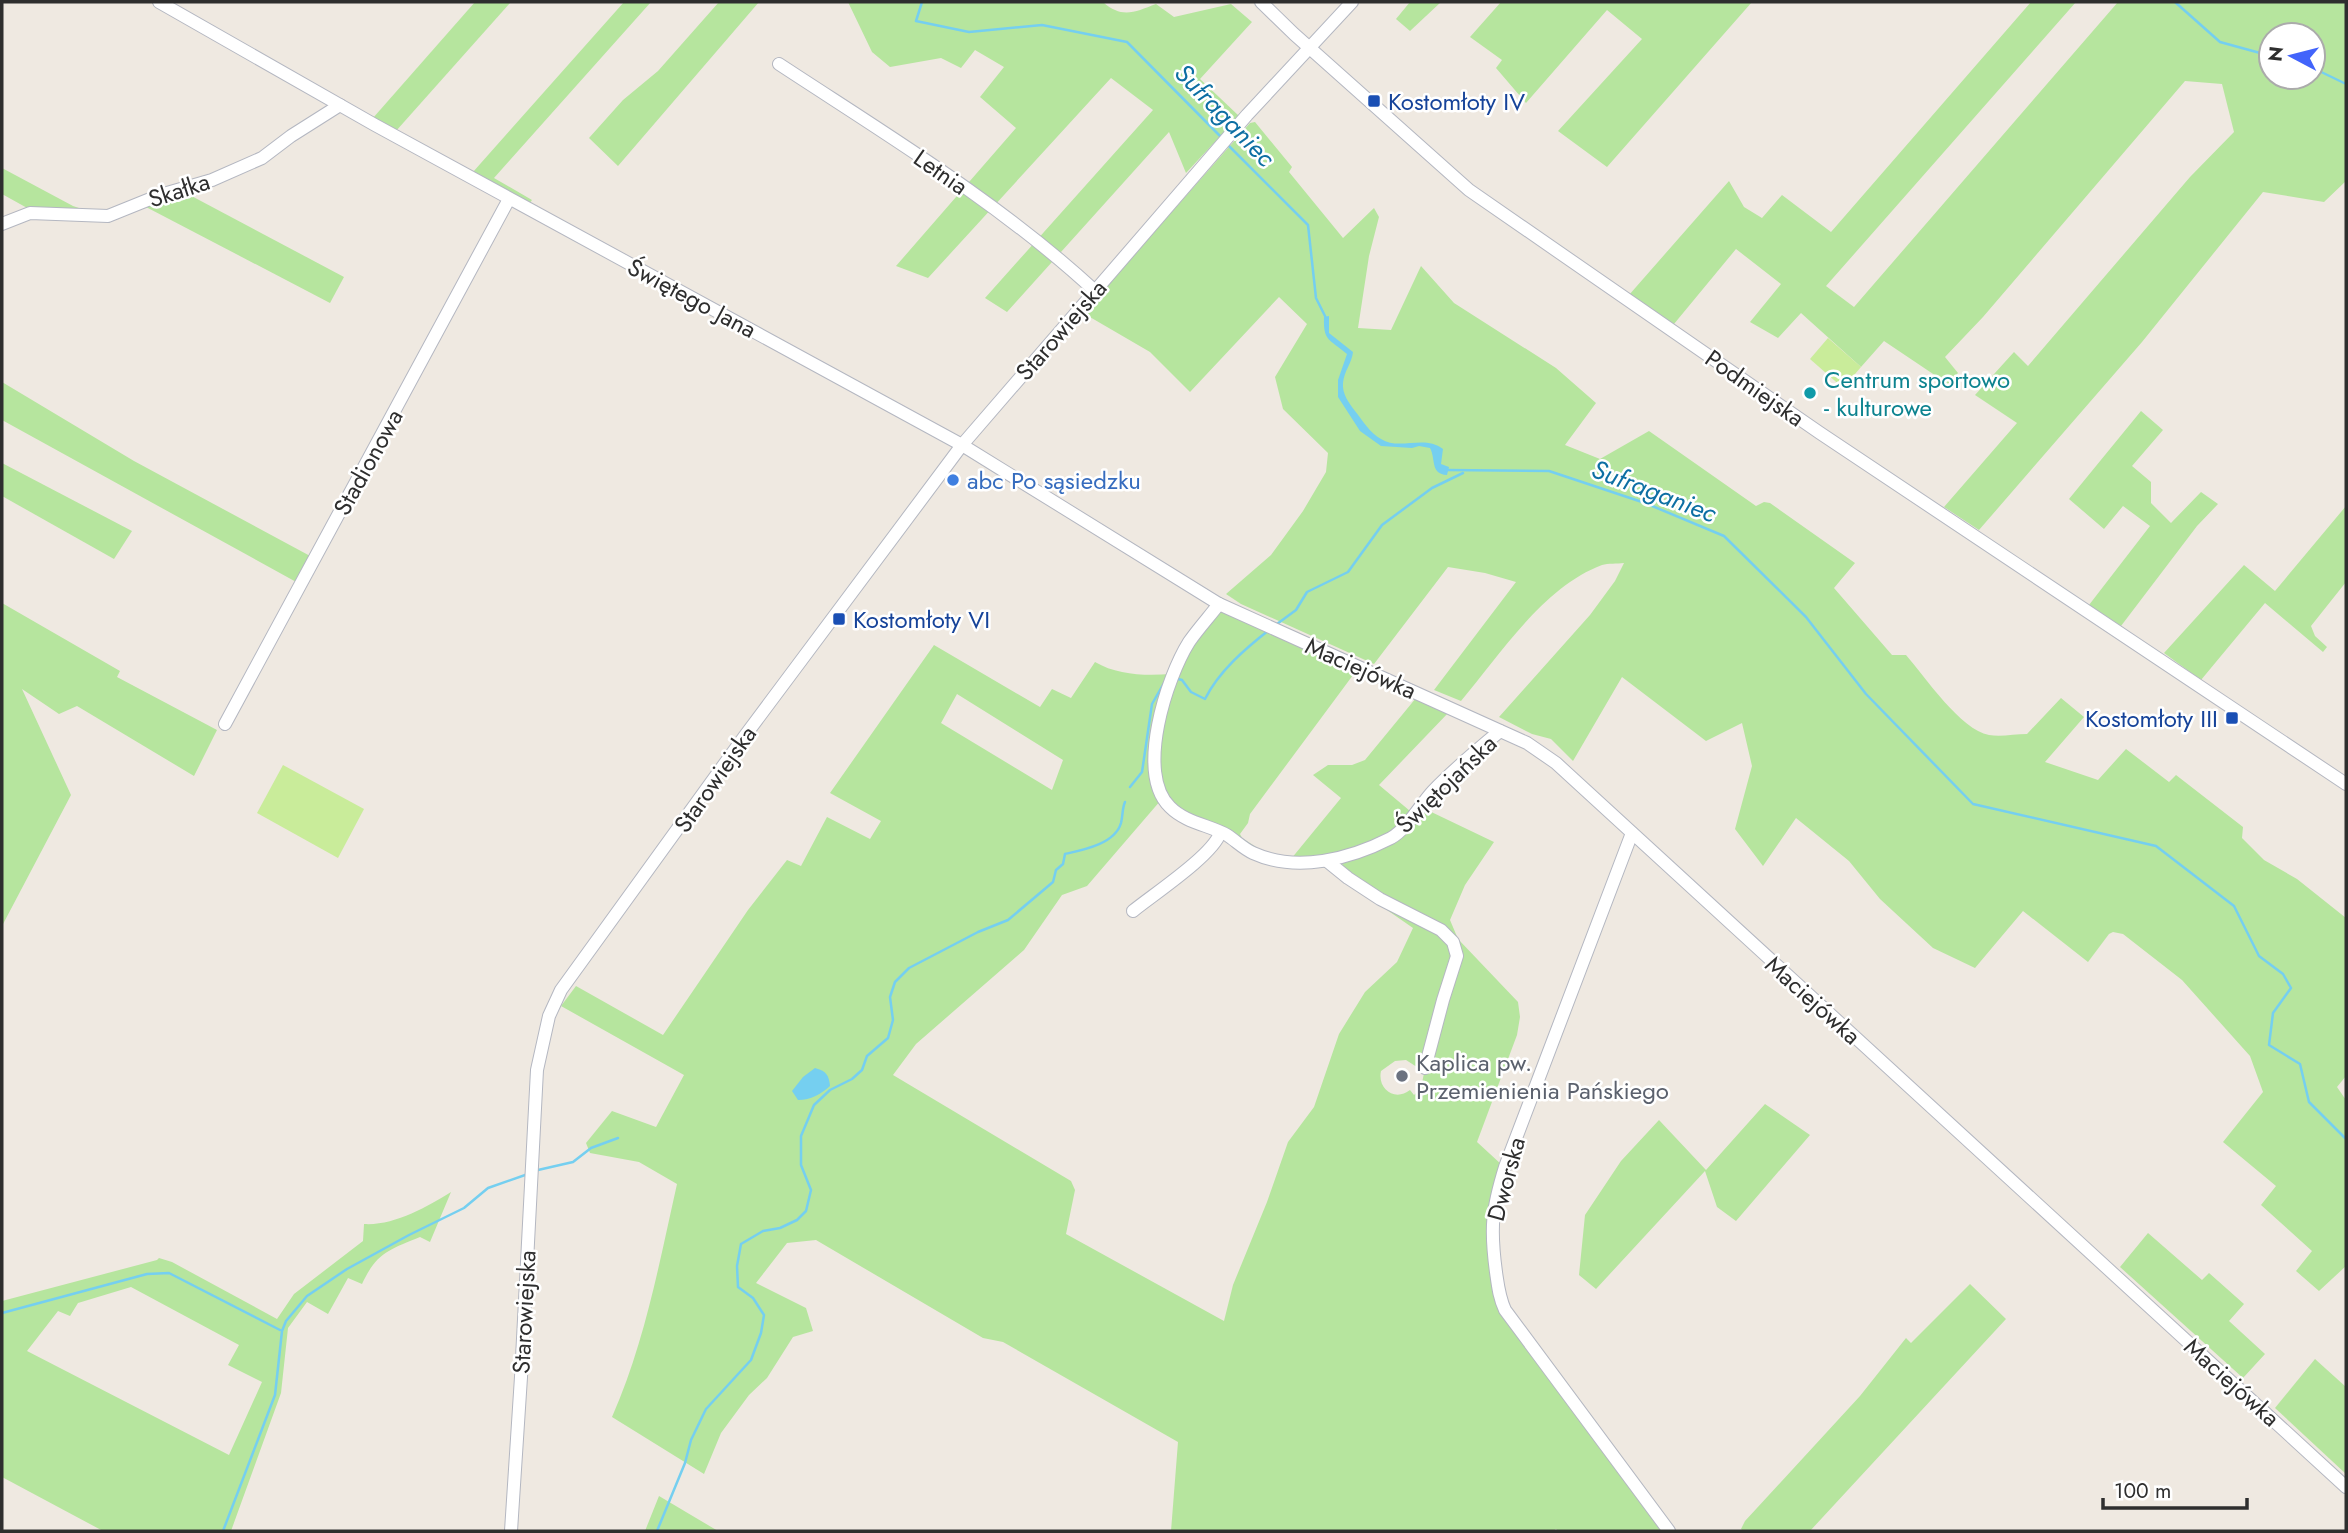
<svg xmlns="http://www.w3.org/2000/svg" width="2348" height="1533" viewBox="0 0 2348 1533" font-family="Jost,sans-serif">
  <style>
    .green { fill: #b6e59e; fill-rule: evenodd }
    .pitch { fill: #c9ec9a }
    .water { fill: #75cff0 }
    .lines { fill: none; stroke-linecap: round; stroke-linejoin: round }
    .stream { stroke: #75cff0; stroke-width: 2.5 }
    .minor-casing { stroke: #b4b7c1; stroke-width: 14 }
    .minor { stroke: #fff; stroke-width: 12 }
    .transit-dot { fill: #1a4fb4; stroke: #fff; stroke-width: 2.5 }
    .culture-dot { fill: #0f9aa8; stroke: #fff; stroke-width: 2.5 }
    .shop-dot { fill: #3f7fe0; stroke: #fff; stroke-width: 2.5 }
    .worship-dot { fill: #6b7280; stroke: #fff; stroke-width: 2.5 }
    .labels { text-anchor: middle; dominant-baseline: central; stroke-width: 5; stroke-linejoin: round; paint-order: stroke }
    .transit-label { font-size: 24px; fill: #164399; stroke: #fff; text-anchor: start }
    .street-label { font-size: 24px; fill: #2e2e2e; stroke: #fff }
    .culture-label { font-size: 24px; fill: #0d838f; stroke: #fff; text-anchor: start }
    .shop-label { font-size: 24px; fill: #366cbe; stroke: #fff; text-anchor: start }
    .worship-label { font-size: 24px; fill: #5b616d; stroke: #fff; text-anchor: start }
    .water-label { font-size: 26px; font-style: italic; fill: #0d6fa3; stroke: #fff }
  </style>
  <rect width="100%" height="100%" fill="#efe9e1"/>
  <g class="green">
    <polygon points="475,2 511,2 396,131 373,118"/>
    <polygon points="624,2 651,2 494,178 532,200 529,204 473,172"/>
    <polygon points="719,2 759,2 618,166 589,138 623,100 658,71"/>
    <path d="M848,2h255c19,17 32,10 53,2l18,13 57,-13 21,18 -52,57 39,37 -53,57 -17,-41 -162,180 -22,-14 168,-188 -42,-32 -183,200 -32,-12 120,-138 -36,-31 24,-30 -29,-17 -14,18 -20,-10 -51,9 -18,-15z"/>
    <polygon points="1410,2 1441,2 1410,31 1396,19"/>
    <polygon points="1501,2 1752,2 1607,167 1558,131 1642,39 1607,10 1526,103 1496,68 1502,60 1470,37"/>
    <path d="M2031,2h45l-250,284 28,21 264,-305h228v179l-22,21 -61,-10 -121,150 -163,188 -35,-23 73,-84 -42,-28 39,-43 14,14 162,-189 44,-45 -12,-48 -37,-3 -202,236 -38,40 13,16 -10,11 -64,-43 -23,26 -60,-54 -23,25 -28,-16 31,-38 -45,-35 -62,75 -45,-29 100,-114 15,26 18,11 20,-23 49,37zM2271,35h42v42h-42z"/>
    <path d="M1255,122l37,45 -3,5 54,66 31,-30 5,9 -10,39 -11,72 33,2 30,-64 33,37 102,65 40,35 -31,42 35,14 49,-28 107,75 8,-4 6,1 85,60 -21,25 58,67h14c19,22 55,75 83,80 12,2 26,-1 38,-1l34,-36 23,19 -39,45 53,18 28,-31 43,33 7,-7 67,52 -1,11 22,22 33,19 49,39v158l-9,11 9,13v166l-27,25 -23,-20 16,-20 -51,-46 15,-19 -53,-44 40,-50 -13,-36 -68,-76 -59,-46 -10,-2 -4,2 -21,28 -65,-51 -48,57 -42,-20 -53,-49 -31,-38 -53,-43 -33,48 -28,-37 17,-63 -10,-43 -36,18 -84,-64 -49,84 -22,-22 -19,-5 -33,-17 91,-102 25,-34 9,-18c-7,1 -16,0 -22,2 -59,22 -102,90 -141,136l-27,-11 82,-108 -31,-9 -37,-6 -74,97 -133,-60 -15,-10 45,-39 32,-44 23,-39 2,-19 -45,-44 -8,-32 32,-53 -28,-27 -89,95 -40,-40 -67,-39 167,-190z"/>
    <polygon points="2,168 73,206 82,209 29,209 2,194"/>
    <polygon points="184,192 344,277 330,303 146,207"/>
    <polygon points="2,382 134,461 312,557 298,583 2,420"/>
    <polygon points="2141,411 2163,430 2132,466 2151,482 2151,503 2171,523 2201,492 2218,504 2197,526 2121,626 2089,605 2150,526 2123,506 2104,529 2069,499"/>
    <polygon points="2,463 132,531 114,559 2,496"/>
    <polygon points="2346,506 2346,582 2311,626 2315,636 2327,647 2323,652 2265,603 2201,680 2164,653 2244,565 2275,591"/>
    <polygon points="2,603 120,671 117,677 217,730 194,776 77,706 59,714 22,689 71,795 2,926"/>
    <polygon points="1219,611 1356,671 1250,814 1248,823 1240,834 1242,838 1256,847 1254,850 1172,804 1163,786 1159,763 1159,737 1169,692 1191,646"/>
    <path d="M934,645l106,62 12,-18 19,9 24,-36c22,13 50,14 76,12l-11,22 1,104 -74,86 -25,9 -38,55 -108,94 -23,31 178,106 4,9 -9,44 158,87 9,-36 34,-83 21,-60 26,-35 25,-73 26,-42 32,-30 16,-34 -49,-34 -22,-29 3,-6 41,-16 37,-35 71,34 -29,43 -15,35 8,19 60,63 2,15 -3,18 -40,107 25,23 -11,38 9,105 168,223h-110l-2,-2 -3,2h-382l7,-89 -175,-100 -20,-4 -167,-98 -29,3 -31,40 50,25 7,23 -20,6 -26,41 -18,17 -28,38 -17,41 -92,-57c33,-75 47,-153 65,-233l-38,-22 -49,-9 -4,-10 26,-32 44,16 28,-52 -123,-69 15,-20 87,49 85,-125 39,-50 14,6 26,-49 43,22 11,-18 -51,-28zM957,694l106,66 -11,30 -111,-67zM1406,1060l14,9 5,-1 -4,20 -7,7 -4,-5c-15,12 -33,-1 -29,-19l14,-10z"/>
    <polygon points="1416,698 1449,712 1379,785 1410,811 1394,832 1332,856 1291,859 1341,798 1313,775 1328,765 1352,765 1365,760"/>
    <polygon points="1765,1104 1810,1135 1736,1221 1717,1207 1705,1171 1596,1289 1579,1275 1585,1215 1621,1161 1659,1120 1706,1170"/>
    <path d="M451,1192l-21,50 -10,-5c-31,13 -43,15 -58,47l-14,-6 -20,36 -21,-12 -19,26 -7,65 -50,138h-128l-101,-54v-176l155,-41 2,-2 13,4 105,57 17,-25 69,-53 1,-17c29,2 63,-17 87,-32zM131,1287l108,58 -11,20 34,17 -33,73 -202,-104 31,-40 12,5 8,-13z"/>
    <polygon points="2148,1233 2202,1280 2209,1273 2244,1304 2229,1321 2265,1354 2243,1378 2120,1267"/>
    <polygon points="1970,1284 2006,1319 1810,1531 1743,1531 1741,1529 1745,1521 1860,1396 1906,1338 1911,1343"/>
    <polygon points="2315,1359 2346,1387 2346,1474 2275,1408"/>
    <polygon points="659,1496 718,1531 645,1531"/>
  </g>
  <g class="pitch">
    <polygon points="1828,338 1861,367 1843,388 1810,359"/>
    <polygon points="283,765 364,809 338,858 257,813"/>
  </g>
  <g class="water">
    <path d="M1329,316v17l24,19c-1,11 -9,19 -10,31 -1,11 6,20 12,28 8,10 15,22 26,28 19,12 43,-5 62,10l-2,15 8,3 -2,8c-17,-1 -11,-16 -17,-27l-11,-2 -7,2 -31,-2 -21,-15 -22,-34v-17l9,-26c-17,-15 -24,-12 -23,-37z"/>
    <path d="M815,1068c11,3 14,7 15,18 -9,8 -19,14 -32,14l-6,-9 11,-14z"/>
  </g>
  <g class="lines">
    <g class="stream">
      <polyline points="922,2 916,21 969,32 1042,25 1127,42 1222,138"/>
      <polyline points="2175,2 2220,42 2271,56"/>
      <polyline points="2313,68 2346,84"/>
      <polyline points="1226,143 1308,225 1316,298 1327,320"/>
      <polyline points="1446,470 1549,471 1645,503 1724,536 1806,617 1866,694 1973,804 2156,846 2234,906 2259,956 2283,974 2291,988 2273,1013 2269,1045 2300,1064 2309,1102 2346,1139"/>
      <polyline points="1277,624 1296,610 1307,592 1348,572 1382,525 1432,488 1463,473"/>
      <path d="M1178,679l4,1 9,12 14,7c14,-28 40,-50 64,-69"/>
      <polyline points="1130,787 1142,772 1152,704 1164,683"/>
      <polyline points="538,1170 573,1162 591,1148 618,1138"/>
      <polyline points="2,1313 147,1274 169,1273 280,1330"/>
      <polyline points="223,1531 275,1395 282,1331 286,1321 307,1296 347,1269 409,1235 464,1208 488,1188 528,1174"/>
      <path d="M657,1531l28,-68 6,-23 15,-31 45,-49 10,-27 3,-18 -11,-17 -15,-11 -1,-21 4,-22 22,-13 17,-3 17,-8 9,-9 5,-21 -10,-25v-29l13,-31 16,-15 22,-11 10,-9 5,-14 21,-18 5,-18 -3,-23 5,-15 14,-14 69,-36 30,-12 45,-38 3,-12 7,-6 2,-10c18,-4 50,-10 56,-31 2,-8 1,-14 4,-21"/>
    </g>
    <g class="minor-casing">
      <g id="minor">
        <polyline points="159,2 375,125 962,445 1219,604 1527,743 1556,763 2346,1487"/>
        <polyline points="1261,2 1294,34 1469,190 1820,433 2346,784"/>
        <path d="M779,64c108,71 221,139 316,227"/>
        <polyline points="2,224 30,213 108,216 160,195 212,180 262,158 291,136 340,105"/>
        <path d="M1219,604c-10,13 -21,25 -30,38 -22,35 -54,131 -19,165 16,16 39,18 57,28 9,6 17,14 26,18 44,20 97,6 138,-15 16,-9 29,-33 42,-47 21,-22 44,-41 67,-60"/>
        <polyline points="225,724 509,199"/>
        <path d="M1632,833l-127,334c-13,42 -15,61 -9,105 2,14 3,25 9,38l164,221"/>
        <polyline points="1327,861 1348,878 1380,899 1441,930 1453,942 1457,956 1443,1000 1425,1068"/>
        <path d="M1133,911c21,-17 80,-56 87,-78"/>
        <polyline points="511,1531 521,1377 537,1070 549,1016 561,990 744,737 962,445 1247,115 1352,2"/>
      </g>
    </g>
    <use href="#minor" class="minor"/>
  </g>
  <g class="transit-dot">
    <rect x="1367" y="94" width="14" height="14" rx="3.5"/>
    <rect x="832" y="612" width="14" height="14" rx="3.5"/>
    <rect x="2225" y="711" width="14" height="14" rx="3.5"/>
  </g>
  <circle class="culture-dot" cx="1810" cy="393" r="7"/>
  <circle class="shop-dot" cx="953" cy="480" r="7"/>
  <circle class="worship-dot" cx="1402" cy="1076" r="7"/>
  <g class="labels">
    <g class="transit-label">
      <text x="1388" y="101">Kostomłoty IV</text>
      <text x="853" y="619">Kostomłoty VI</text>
      <text x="2218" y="718" text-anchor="end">Kostomłoty III</text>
    </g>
    <g class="street-label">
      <text transform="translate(941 172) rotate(35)">Letnia</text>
      <text transform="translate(179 190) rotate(-18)">Skałka</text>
      <text transform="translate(692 298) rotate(28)">Świętego Jana</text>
      <text transform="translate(1061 330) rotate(-49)">Starowiejska</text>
      <text transform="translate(1755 388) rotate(35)">Podmiejska</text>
      <text transform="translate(368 462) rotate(-61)">Stadionowa</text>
      <text transform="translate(1361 668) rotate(24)">Maciejówka</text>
      <text transform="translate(715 779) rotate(-55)">Starowiejska</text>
      <text transform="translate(1446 784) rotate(-44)">Świętojańska</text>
      <text transform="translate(1813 1000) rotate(42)">Maciejówka</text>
      <text transform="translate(1506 1179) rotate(-75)">Dworska</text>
      <text transform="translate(524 1312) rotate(-87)">Starowiejska</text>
      <text transform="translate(2232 1382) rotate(42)">Maciejówka</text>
    </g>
    <g class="culture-label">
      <text x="1824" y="379">Centrum sportowo<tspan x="1824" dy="28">- kulturowe</tspan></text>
    </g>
    <g class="shop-label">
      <text x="967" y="480">abc Po sąsiedzku</text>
    </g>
    <g class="worship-label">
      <text x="1416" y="1062">Kaplica pw.<tspan x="1416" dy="28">Przemienienia Pańskiego</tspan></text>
    </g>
    <g class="water-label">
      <text transform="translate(1225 115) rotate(46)">Sufraganiec</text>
      <text transform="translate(1654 491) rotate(21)">Sufraganiec</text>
    </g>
  </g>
  <rect width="2348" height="1533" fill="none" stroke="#2e2e2e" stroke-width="7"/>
  <g transform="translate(2292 56) rotate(277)"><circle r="33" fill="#ffffff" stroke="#ababab" stroke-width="2"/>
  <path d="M0-5L12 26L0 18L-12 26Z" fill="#4264fb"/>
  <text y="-10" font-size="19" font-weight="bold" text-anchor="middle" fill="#2e2e2e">N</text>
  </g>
  <path d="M2103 1498v10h144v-10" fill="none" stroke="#2e2e2e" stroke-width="3.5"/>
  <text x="2114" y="1498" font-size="21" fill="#2e2e2e" stroke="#ffffff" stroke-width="5" paint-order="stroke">100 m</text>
</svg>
